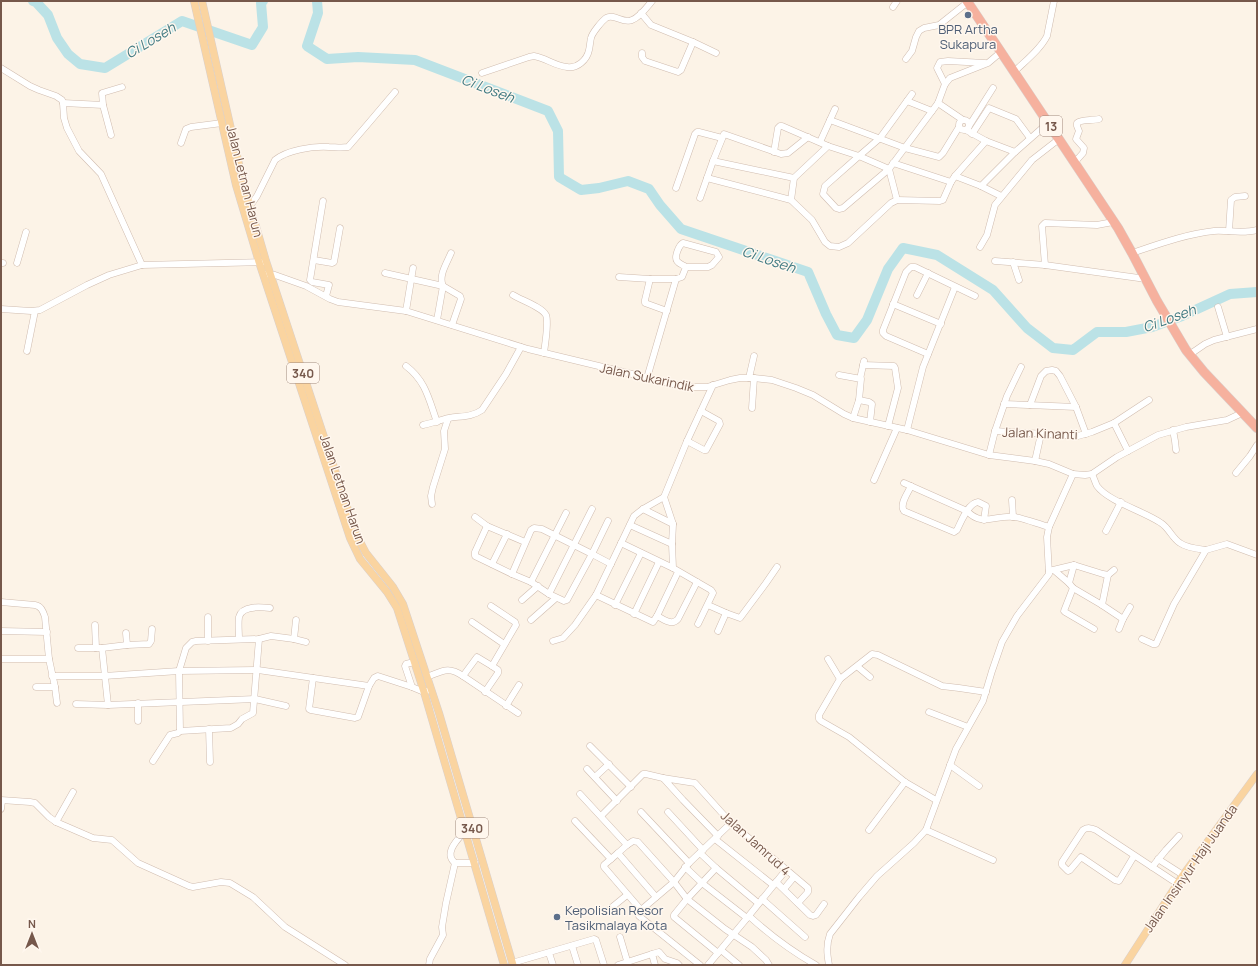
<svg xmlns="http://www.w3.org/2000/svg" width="1258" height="966" viewBox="0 0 1258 966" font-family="Manrope,sans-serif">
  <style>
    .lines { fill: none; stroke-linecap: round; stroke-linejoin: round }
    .river { stroke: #bbe2e6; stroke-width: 10 }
    .minor-casing { stroke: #d0bcaf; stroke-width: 7 }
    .major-casing { stroke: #d9d0cd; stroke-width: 8 }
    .highway-casing { stroke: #d9d0cd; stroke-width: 10 }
    .minor { stroke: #fff; stroke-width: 6 }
    .major { stroke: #fad4a0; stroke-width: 7 }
    .highway { stroke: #f6b19e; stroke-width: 9 }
    .service-dot { fill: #5c6f8a; stroke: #fff7ee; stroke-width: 1.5 }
    .labels { text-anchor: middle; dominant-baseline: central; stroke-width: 3; stroke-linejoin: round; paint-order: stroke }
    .shield { fill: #fff7ee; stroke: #9f887c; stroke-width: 1 }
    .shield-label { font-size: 12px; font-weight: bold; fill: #76584b }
    .service-label { font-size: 13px; fill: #4e5e75; stroke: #fff7ee }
    .street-label { font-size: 13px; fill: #76584b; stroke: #fff7ee }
    .water-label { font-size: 14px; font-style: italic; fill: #427b83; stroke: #fff7ee }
  </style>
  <rect width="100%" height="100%" fill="#fcf3e7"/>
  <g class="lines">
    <g class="river">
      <polyline points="33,1 36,2 48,15 57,38 68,54 80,64 105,68 182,21 252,45 263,27 261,3 263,1"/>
      <polyline points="317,1 318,13 307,46 327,59 358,57 415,60 548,111 558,131 559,177 581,190 599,188 628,181 649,189 660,205 681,229 808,272 826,314 837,335 854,338 867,320 888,269 903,248 937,255 993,290 1027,328 1053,348 1073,350 1097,332 1126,332 1152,327 1182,316 1230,294 1257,292"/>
    </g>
    <g class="minor-casing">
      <g id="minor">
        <polyline points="893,7 897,1"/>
        <polyline points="641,13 651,25 693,42 681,70 678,72 645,61 642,57 642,53"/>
        <polyline points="693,42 716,53"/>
        <polyline points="906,59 912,51 916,37 919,31 924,28 939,25 968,2"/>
        <polyline points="1,68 30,86 39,90 56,96 62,100 63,103 64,118 67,128 79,151 101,174 142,265"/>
        <path d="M1014,72c11,-11 26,-22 33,-36l7,-35"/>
        <path d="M482,73l47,-16 5,-1c12,2 21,10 33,11 10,2 20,-7 22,-17 1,-4 1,-8 2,-12 1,-5 11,-17 15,-20 8,-5 17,6 26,2 8,-3 15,-13 20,-19"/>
        <polyline points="945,84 937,68 940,62 948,61 985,63"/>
        <polyline points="912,94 880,138 859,156 825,186 823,194 836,208 839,209 843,208 889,169 938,103 945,84 950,78 988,63 1001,52"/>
        <polyline points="907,101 932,111"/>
        <polyline points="63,103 103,105 111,135"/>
        <polyline points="938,103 963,120"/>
        <polyline points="103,105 102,93 122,87"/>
        <circle cx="964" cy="125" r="5"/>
        <polyline points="830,120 905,148 939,157 943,153 959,127"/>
        <polyline points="969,126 993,88"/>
        <polyline points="966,130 986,141 1015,152"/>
        <polyline points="972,134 989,108 1016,119 1030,138"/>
        <polyline points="820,142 835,109"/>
        <polyline points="181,143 186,129 191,127 222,123"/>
        <polyline points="774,152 778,128 780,126 782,126 828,146"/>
        <polyline points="713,161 794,178"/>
        <path d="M1075,162l8,-9 1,-5 -8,-9 3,-8 -2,-5v-3c5,-4 15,-2 22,-4"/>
        <polyline points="893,163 951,182"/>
        <polyline points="955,176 981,186 1015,152 1048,123"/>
        <polyline points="707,178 791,200 812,220 825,242 830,246 839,247 848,243 891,203 897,200 940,201 943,200 951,182 955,176 986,141"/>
        <polyline points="981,186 1001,196"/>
        <polyline points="676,188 695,134 697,132 699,132 722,138"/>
        <polyline points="700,198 713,161 724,134 781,154 788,153 808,137"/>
        <polyline points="791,200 794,178 828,146 859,156 889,169 897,200"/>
        <polyline points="323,201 310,280 312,282 329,285 326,296"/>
        <path d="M250,206l7,-10 18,-36c12,-10 38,-14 54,-13 6,0 12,1 19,0l19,-22 28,-33"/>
        <polyline points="1229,231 1231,200 1235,197 1245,196"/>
        <polyline points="980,247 987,235 995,205 1032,160 1059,139"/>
        <path d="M1132,253c27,-9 54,-19 82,-22 14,-1 28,3 43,-1"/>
        <polyline points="314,260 332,263 334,262 340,228"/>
        <polyline points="995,261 1045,265 1146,279"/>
        <polyline points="1013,262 1019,280"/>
        <polyline points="1,263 3,263"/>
        <polyline points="17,263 26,232"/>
        <polyline points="1045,265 1042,226 1045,223 1097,225 1113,222"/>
        <polyline points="385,273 443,286 460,296 461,299 452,325"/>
        <polyline points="266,274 275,275 306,286 330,299 338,302 406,311 528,349 686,387 707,387 730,380 740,378 754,378 772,380 796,388 813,395 844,414 853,418 907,430 989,455 1035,461 1049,464 1073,474"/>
        <polyline points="619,277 650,279 676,279 647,378"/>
        <polyline points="650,279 645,300 645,303 667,311"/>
        <path d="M676,279l6,-2 4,-10h22l4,-2 7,-8 -3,-5 -33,-9c-4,2 -9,14 -6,18 2,3 6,4 9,6"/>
        <path d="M513,295c8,5 29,12 33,20 3,7 -1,29 -2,38"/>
        <polyline points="917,295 928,273"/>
        <polyline points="893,304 941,324"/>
        <polyline points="1218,307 1227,337"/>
        <polyline points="1,309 31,311 40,310 87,285 109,275 142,265 263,262"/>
        <polyline points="406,311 413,268"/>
        <path d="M437,320l6,-34c-5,-10 4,-23 8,-33"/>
        <polyline points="27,351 35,311"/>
        <polyline points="928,354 886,336 883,333 883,330 906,272 911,267 915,267 975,296"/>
        <polyline points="1189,355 1205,344 1214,340 1257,329"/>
        <polyline points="863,365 894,366 895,368 898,388 888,426"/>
        <path d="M406,366c20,15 23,34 31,56"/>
        <polyline points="839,375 861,379 859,400 853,418"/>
        <polyline points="749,378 754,356"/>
        <polyline points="860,379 864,361"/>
        <polyline points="859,400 869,402 872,404 870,422"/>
        <polyline points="1004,404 1076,407"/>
        <polyline points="1030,405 1041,376 1046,371 1052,370 1056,371 1060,376 1076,407 1086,434"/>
        <polyline points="752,408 754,378"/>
        <polyline points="1114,423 1128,451"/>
        <path d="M423,425c9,-2 17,-5 26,-7 12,-2 23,-1 33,-8l24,-36 15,-27"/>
        <polyline points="907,430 923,367 955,287"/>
        <polyline points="1173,430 1175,441 1176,450"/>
        <polyline points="995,431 1078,436 1092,432 1114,423 1149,400"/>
        <polyline points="687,441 704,450 706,450 720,424 719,421 701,411"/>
        <polyline points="989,455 995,431 1007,396 1021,367"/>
        <polyline points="1035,461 1041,434"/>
        <polyline points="1236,473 1250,456 1257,445"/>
        <path d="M1092,474c2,4 3,8 5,12 12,16 47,25 64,37 8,5 11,15 19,20 7,5 18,6 26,7l-32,54 -18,40h-3l-11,-5"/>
        <polyline points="874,480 897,428"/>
        <path d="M904,483l63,28c16,17 29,3 48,6 11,2 23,7 34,10"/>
        <path d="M911,486c-3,7 -12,18 -7,25l50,21 3,-2c4,-8 11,-27 21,-28l8,4 -2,14"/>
        <polyline points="664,497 673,524 672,544 673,568 711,590 713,593 698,624"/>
        <polyline points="1012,500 1013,517"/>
        <polyline points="432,504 431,496 433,487 445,449 444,431 448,419"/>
        <polyline points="643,509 673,524"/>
        <polyline points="566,513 531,582 549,594 564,601 567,600 592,554 611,564 634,516 643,509 664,497 687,441 713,385"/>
        <polyline points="475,517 487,526"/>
        <polyline points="630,525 672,544"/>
        <polyline points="1106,531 1121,502"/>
        <polyline points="621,543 673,568"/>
        <polyline points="1206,550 1227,544 1257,555"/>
        <polyline points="492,564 507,534"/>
        <polyline points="1074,565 1069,583 1073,588 1064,611 1065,612 1094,629"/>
        <polyline points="1049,571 1074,565 1103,574 1108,575 1114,570"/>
        <polyline points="1055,571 1069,583"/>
        <polyline points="512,574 475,556 475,552 487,526 525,542"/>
        <polyline points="531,582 512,574 531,530 534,528 542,529 592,554 608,521"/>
        <polyline points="1073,588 1102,605 1108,575"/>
        <polyline points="549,594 592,509"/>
        <polyline points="596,595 653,622 657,616 678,572"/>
        <polyline points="522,600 538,586"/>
        <path d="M1,602l34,3c6,1 8,6 10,12l4,42 6,28 2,16"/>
        <polyline points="615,605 641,553"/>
        <polyline points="708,605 726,613 740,618 766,583 777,567"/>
        <polyline points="1102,605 1123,619 1130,607"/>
        <polyline points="634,614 659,562"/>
        <path d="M657,616c8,4 15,10 21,3l19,-37"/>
        <polyline points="208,617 208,641"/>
        <polyline points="531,620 556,598"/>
        <polyline points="472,622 504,644"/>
        <polyline points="95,625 96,648"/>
        <polyline points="1119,629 1123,619"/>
        <polyline points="1,631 47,632"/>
        <polyline points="718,631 726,613"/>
        <polyline points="126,633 127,645"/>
        <path d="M239,639c0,-7 -1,-15 0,-22 3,-12 22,-10 31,-9"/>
        <polyline points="294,639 296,620"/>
        <polyline points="553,641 563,638 575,625 596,595 611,564"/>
        <polyline points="78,648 102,648 127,645 149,644 151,641 152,629"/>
        <polyline points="102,648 108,705"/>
        <polyline points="1,659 49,659"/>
        <polyline points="828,659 840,679"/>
        <polyline points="858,667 870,677"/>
        <polyline points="52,676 104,676 179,671 258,670 369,686 374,678 378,676 412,687 424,692 427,691"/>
        <polyline points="463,676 518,713"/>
        <path d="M427,677c16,-6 21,-11 36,-1l14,-19 15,9 24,-41 -1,-3 -24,-16"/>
        <polyline points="313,678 309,709 311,710 355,718 358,717 369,686"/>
        <polyline points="36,687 55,687"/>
        <polyline points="412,687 405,666 406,664 414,662"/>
        <polyline points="485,692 498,673 498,670 492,666"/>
        <polyline points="138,703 138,721"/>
        <polyline points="76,704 108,705 255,699 286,706"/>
        <polyline points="506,706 519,685"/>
        <polyline points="929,712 968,727"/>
        <polyline points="209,729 210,762"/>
        <polyline points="180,731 179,671 186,648 192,642 196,641 259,639 271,636 294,639 306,642"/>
        <polyline points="590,746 631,787"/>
        <polyline points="153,761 170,735 178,733 180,731 231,728 238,724 242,719 253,713 259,639"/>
        <polyline points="950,765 979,786"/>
        <polyline points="587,769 617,801"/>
        <polyline points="595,777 609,764"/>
        <polyline points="580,794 627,845 633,841 638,842 674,882 687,899 725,929 752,947 766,960 769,965"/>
        <polyline points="1,800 30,802 35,803 49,817 56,822 93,838 112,840 138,863 189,886 193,887 221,882 230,883 253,897 285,927 345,965"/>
        <polyline points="936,800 905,782 849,737 821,721 819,719 819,715 840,679 872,654 878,655 942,686 959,688 986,692"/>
        <polyline points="1,809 2,801"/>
        <polyline points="641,812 689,863"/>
        <polyline points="668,812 703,850"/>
        <polyline points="601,816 643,774 646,774 663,778"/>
        <polyline points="575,821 611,859"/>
        <polyline points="56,822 73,792"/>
        <polyline points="869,830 905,782"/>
        <polyline points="926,830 993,860"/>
        <path d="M465,831c-7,8 -22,22 -10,32h20"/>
        <polyline points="718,836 683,800 663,778 695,783 731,823 808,888 808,892 798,903"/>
        <polyline points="715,839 773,885"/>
        <polyline points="627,845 618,853 656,897"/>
        <polyline points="618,853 604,865 604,867 641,910"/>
        <polyline points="700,853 716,868 687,899 674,915 674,917 718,953"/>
        <path d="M1134,856l-15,25 -4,-1 -34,-23 -11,13 -2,1 -6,-6v-3l21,-32c5,-3 8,-2 13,0l82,54"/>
        <polyline points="1158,859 1183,875"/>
        <polyline points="685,867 702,883 747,918"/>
        <polyline points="1152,867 1166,850 1179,836"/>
        <polyline points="716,868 758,903"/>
        <polyline points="776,882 810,915 813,916 816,915 824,904"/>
        <polyline points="784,889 794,877"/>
        <polyline points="762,899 805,937"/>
        <polyline points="611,908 627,895"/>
        <path d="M749,916c21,19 42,35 67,49"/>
        <polyline points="620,937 628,964"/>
        <polyline points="572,946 578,965"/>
        <polyline points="721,950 739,965"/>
        <polyline points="549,953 553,965"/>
        <polyline points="652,954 659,952 665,959 677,963 679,965"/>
        <polyline points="512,963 594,939 596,940 604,965"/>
        <polyline points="429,965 430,959 443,935 442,927 446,903 455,863"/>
        <polyline points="618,965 652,954 655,965"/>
        <polyline points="700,965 639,916 638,914 641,910 674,882 689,863 731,823"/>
        <polyline points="708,965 747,918 786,870"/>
        <path d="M829,965c-2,-11 -3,-20 1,-31l29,-37 18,-21 37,-33 12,-13 30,-81 27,-48 9,-30 10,-29 15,-26 32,-42 -2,-37 2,-10 24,-53 12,1 7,-1 25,-17 41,-22 28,-8 41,-7 15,-7"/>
      </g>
    </g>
    <g class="major-casing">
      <g id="major">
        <polyline points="194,1 236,185 259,262 350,538 360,559 387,592 397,608 424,692 504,965"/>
        <polyline points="202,1 243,182 266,261 356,534 366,553 393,587 403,604 439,713 513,965"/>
        <polyline points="1125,965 1183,875 1257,774"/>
      </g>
    </g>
    <g class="highway-casing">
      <polyline id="highway" points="967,1 1118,228 1132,253 1157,301 1186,350 1204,372 1257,428"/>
    </g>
    <use href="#minor" class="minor"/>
    <use href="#major" class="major"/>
    <use href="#highway" class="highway"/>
  </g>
  <g class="service-dot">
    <circle cx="968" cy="15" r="4"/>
    <circle cx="557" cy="917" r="4"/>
  </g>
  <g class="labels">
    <g class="shield">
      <rect x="1040" y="116" width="22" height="20" rx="3"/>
      <rect x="287" y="363" width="32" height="20" rx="3"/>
      <rect x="456" y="818" width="32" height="20" rx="3"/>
    </g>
    <g class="shield-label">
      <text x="1051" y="126">13</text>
      <text x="303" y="373">340</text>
      <text x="472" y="828">340</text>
    </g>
    <g class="service-label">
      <text x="968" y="29">BPR Artha<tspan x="968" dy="15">Sukapura</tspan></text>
      <text x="565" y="910" text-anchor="start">Kepolisian Resor<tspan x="565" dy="15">Tasikmalaya Kota</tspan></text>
    </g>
    <g class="street-label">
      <text transform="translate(245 181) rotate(76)">Jalan Letnan Harun</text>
      <text transform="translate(647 377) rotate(12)">Jalan Sukarindik</text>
      <text transform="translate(1040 433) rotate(2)">Jalan Kinanti</text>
      <text transform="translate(343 489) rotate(71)">Jalan Letnan Harun</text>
      <text transform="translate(756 843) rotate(42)">Jalan Jamrud 4</text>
      <text transform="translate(1190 868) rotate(-55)">Jalan Insinyur Haji Juanda</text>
    </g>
    <g class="water-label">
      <text transform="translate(150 40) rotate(-31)">Ci Loseh</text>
      <text transform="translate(488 88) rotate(21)">Ci Loseh</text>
      <text transform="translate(769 259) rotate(19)">Ci Loseh</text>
      <text transform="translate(1169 318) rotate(-20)">Ci Loseh</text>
    </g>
  </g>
  <rect width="1258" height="966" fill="none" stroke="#76584b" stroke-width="4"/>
  <g transform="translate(32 934)" stroke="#fff7ee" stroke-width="3" paint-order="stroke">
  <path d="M0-3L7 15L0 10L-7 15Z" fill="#76584b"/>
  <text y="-6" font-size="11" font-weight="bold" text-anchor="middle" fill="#76584b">N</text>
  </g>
</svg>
